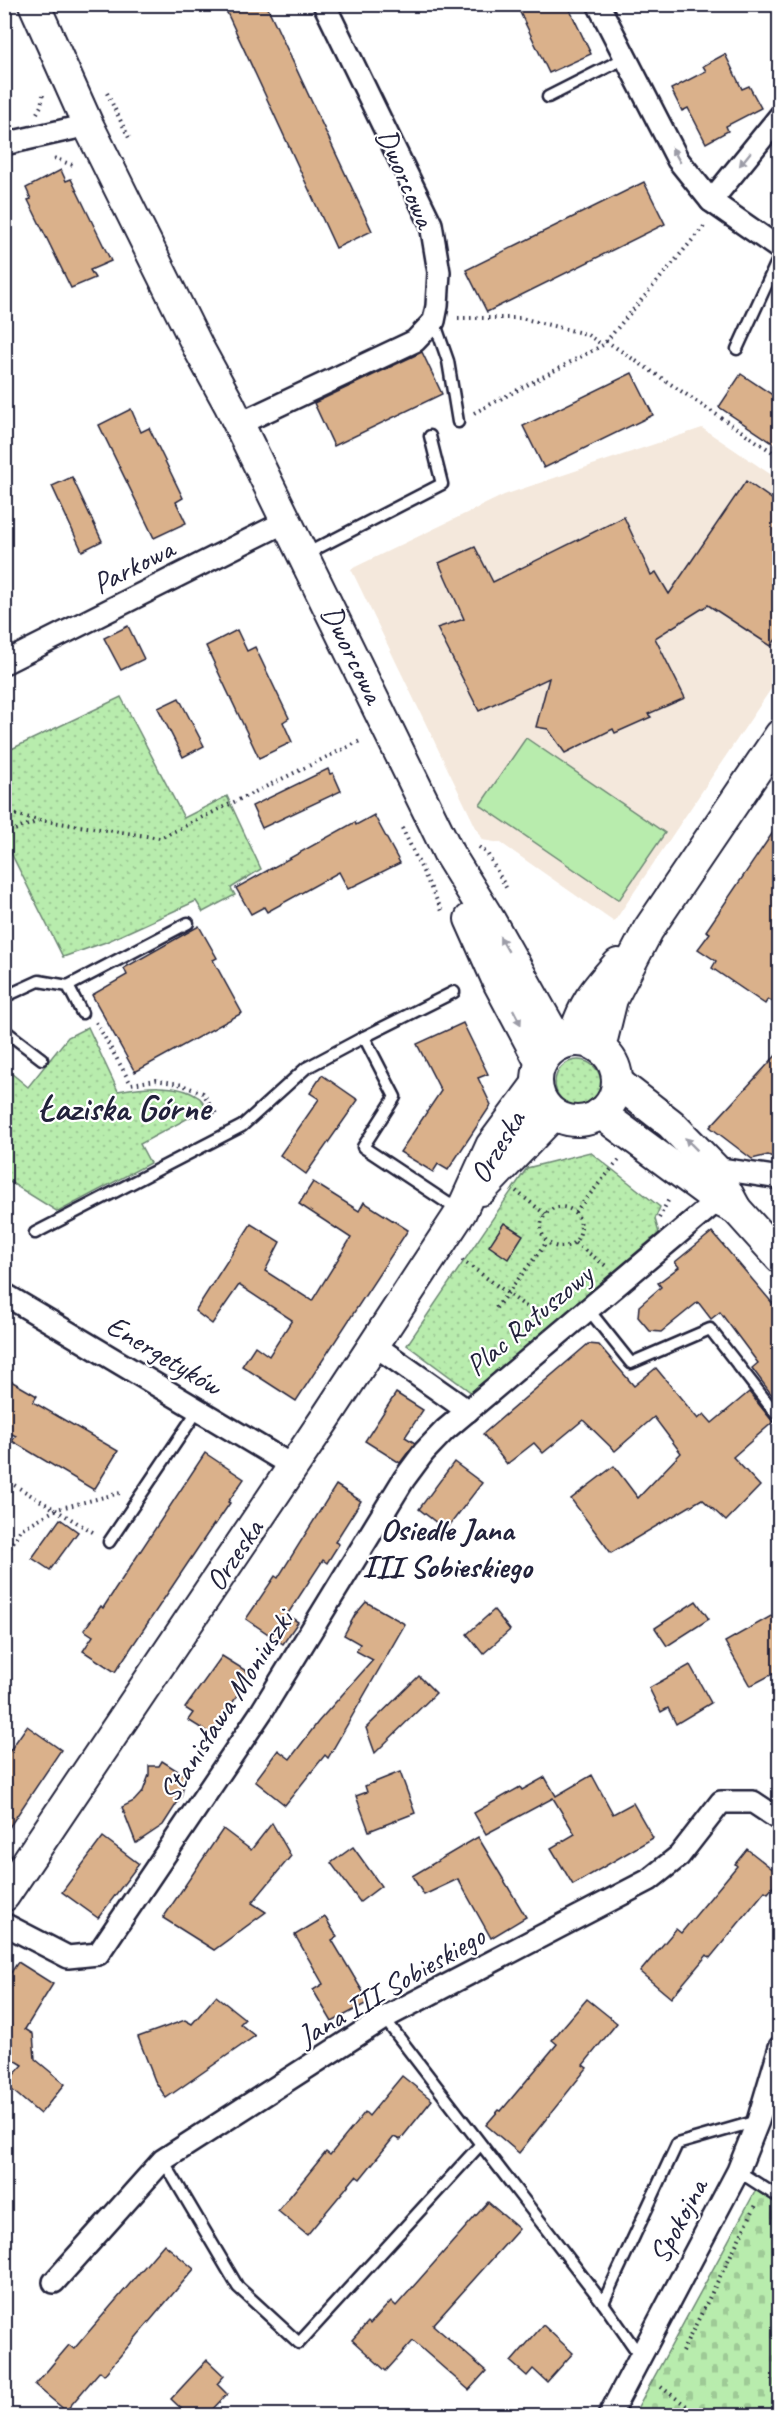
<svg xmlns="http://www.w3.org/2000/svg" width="784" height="2420" viewBox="0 0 784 2420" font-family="Caveat,sans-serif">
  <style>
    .built { fill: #f4e8dc }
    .grass { fill: url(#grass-dots); stroke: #6d8774; stroke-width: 1.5 }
    .cemetery { fill: url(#cemetery-stones); stroke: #6d8774; stroke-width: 1.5 }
    .pitch { fill: #b8ecad; stroke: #6d8774; stroke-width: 1.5 }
    .building { fill: #dab18b; stroke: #22223b; stroke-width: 1.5 }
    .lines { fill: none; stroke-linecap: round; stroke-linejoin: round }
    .lane-casing { stroke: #22223b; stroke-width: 15 }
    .street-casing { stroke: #22223b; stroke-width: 26 }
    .secondary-casing { stroke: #22223b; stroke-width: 34 }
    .path { stroke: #22223b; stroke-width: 4; stroke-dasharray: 1.5 4.5; stroke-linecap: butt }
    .lane { stroke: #fff; stroke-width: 10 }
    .street { stroke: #fff; stroke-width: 21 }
    .secondary { stroke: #fff; stroke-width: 30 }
    .oneway { fill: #9c9ca7 }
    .labels { text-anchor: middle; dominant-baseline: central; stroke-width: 4.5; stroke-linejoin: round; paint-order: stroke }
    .street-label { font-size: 30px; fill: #22223b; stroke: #fff }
    .neighbourhood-label { font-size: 32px; font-weight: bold; fill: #22223b; stroke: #fff }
    .district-label { font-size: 36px; font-weight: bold; fill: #22223b; stroke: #fff }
  </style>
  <defs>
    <pattern id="grass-dots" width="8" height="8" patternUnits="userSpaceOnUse" patternTransform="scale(1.5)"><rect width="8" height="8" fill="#b8ecad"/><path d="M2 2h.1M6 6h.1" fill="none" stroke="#9eca96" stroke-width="1.8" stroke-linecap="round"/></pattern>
    <pattern id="cemetery-stones" width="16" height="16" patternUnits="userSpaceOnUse" patternTransform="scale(1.5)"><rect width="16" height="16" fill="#b8ecad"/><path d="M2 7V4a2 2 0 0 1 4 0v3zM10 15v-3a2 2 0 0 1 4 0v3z" fill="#9eca96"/></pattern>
  </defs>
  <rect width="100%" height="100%" fill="#fff"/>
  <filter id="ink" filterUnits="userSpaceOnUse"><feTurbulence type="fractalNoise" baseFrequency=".0167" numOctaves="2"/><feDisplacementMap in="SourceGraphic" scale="12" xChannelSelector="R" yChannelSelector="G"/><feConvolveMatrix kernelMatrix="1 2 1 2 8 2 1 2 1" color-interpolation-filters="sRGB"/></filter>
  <g filter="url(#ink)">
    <polygon class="built" points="702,428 779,480 779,677 614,922 501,843 482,840 351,569 504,495"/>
    <g class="grass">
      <polygon points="121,697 184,818 227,796 261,869 231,888 235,895 203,912 196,901 106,942 63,957 5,841 5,752"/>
      <path d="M88,1027l30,64c23,-4 59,-9 80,6 4,2 7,8 9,11l-67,36 10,19 -92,49 -53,-33v-111l23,19 40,-50z"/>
      <circle cx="578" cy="1083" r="23"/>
      <polygon points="590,1152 660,1207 655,1219 659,1233 472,1393 407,1345 527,1168"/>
    </g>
    <polygon class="cemetery" points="757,2188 779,2203 779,2415 633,2416"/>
    <polygon class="pitch" points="526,738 665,833 619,900 480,805"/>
    <g class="building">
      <polygon points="223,4 266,4 372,231 336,248"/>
      <polygon points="516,4 567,4 591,54 549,73"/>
      <polygon points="725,54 742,89 749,86 761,108 726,126 728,131 706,143 688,108 682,111 671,89 706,71 703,66"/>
      <polygon points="61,170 66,181 71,179 111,261 90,270 95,278 71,288 28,200 31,199 26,188"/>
      <polygon points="644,182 665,224 487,312 466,270"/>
      <polygon points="422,352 442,394 334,446 314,403"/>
      <polygon points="632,373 653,415 544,468 523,426"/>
      <polygon points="741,374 780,400 780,448 719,407"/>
      <polygon points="131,409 141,432 149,428 183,498 176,502 186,523 154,538 99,425"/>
      <polygon points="72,477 102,541 82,551 52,486"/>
      <polygon points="746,481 780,505 780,634 771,646 708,605 655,638 685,698 648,714 651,717 615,733 613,729 565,753 548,729 536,727 549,678 479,711 437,628 464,619 439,563 475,547 493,582 624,517 651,575 656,572 669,594"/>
      <polygon points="128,626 144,659 121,670 104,638"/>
      <polygon points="237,630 247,651 255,647 289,718 283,722 292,742 259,758 206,646"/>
      <polygon points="179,698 204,746 183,757 158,708"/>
      <polygon points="328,769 330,774 333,773 341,791 262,828 252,806"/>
      <polygon points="374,815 400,863 348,889 339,872 267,912 264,907 251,914 236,888 355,822 356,825"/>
      <polygon points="780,822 780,1006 768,999 765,1004 712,968 716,961 698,949 710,933 706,931"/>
      <polygon points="199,926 217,958 213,960 242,1013 135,1072 92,995 127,975 124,968"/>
      <polygon points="463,1023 488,1074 478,1078 491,1105 448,1170 438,1164 433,1172 400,1152 441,1091 417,1044"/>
      <polygon points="780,1051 780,1160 768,1155 752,1159 710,1127"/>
      <polygon points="322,1075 358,1100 306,1174 280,1155 319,1099 310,1093"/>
      <polygon points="313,1182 359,1211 364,1202 408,1230 296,1401 242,1366 255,1346 269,1356 292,1320 239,1285 212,1324 195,1311 251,1224 280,1242 265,1271 312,1301 351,1238 299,1204"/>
      <polygon points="504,1223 523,1235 508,1259 489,1246"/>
      <polygon points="712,1232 780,1312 780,1406 752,1368 758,1363 720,1312 711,1319 698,1302 661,1332 650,1331 638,1317 639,1306 661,1287 658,1283 679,1267 675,1262"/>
      <polygon points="588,1344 599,1345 634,1386 656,1368 698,1419 704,1414 712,1423 749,1392 773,1422 733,1457 760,1486 726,1521 702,1499 611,1553 571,1499 614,1466 638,1498 681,1453 654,1417 615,1451 583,1420 543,1453 534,1443 507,1464 483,1434"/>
      <polygon points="4,1377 37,1396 33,1402 118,1451 94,1490 12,1441 16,1436 4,1430"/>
      <polygon points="396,1393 423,1410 405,1437 415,1443 400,1463 365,1441"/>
      <polygon points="205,1453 244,1479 228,1502 230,1503 215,1525 214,1524 115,1672 83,1651 93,1636 84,1630 101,1606 103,1608"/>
      <polygon points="454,1462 482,1483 446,1530 419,1509"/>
      <polygon points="336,1485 361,1501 335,1542 339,1544 327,1563 323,1560 287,1615 298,1622 283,1644 246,1619 275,1576 278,1578"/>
      <polygon points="60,1519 78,1532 50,1570 32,1558"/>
      <polygon points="696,1601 709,1619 667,1646 655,1628"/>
      <polygon points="366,1602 405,1624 328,1758 325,1755 285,1805 255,1781 278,1750 290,1759 318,1722 373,1660 356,1651 360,1644 344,1635 355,1615"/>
      <polygon points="494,1610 510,1630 483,1654 467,1634"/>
      <polygon points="780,1611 780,1670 750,1686 725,1642"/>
      <polygon points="222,1656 251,1674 212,1735 188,1720 193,1713 185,1708"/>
      <polygon points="690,1665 711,1703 676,1724 668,1708 661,1712 649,1688"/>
      <polygon points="419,1676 436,1693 375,1753 366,1728"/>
      <polygon points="27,1726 61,1750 4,1835 4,1759"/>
      <polygon points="162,1761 186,1776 181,1797 163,1825 136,1843 122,1807 134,1801 143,1791 149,1775 149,1766 159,1766"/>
      <polygon points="400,1772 415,1813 369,1831 356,1796 367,1792 365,1786"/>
      <polygon points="592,1775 613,1814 633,1803 653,1838 573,1885 551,1848 575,1834 553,1798 486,1834 474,1813 520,1787 522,1790 545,1777 556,1796"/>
      <polygon points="272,1823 291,1856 252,1903 266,1912 214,1950 163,1918 223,1829 251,1850"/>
      <polygon points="103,1837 139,1864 98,1918 62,1892"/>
      <polygon points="478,1837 526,1917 491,1938 458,1879 424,1895 412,1876"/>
      <polygon points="353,1847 381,1886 360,1902 331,1863"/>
      <polygon points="747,1849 780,1875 780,1879 768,1893 765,1891 710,1958 707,1955 671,1998 640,1972 676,1929 681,1933 737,1866 735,1864"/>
      <polygon points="325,1917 337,1937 332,1940 369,2002 332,2022 313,1990 323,1984 295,1935"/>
      <polygon points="18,1962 53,1984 25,2029 33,2034 35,2059 65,2084 40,2114 5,2084 23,2065 8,2056 4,2062 4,1983"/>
      <polygon points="216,1996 245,2019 240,2024 255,2036 166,2098 155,2081 138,2037 185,2020 192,2024"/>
      <polygon points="587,1999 617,2023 583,2065 587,2068 519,2153 486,2125 499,2110 501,2111 557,2044 552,2040"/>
      <polygon points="402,2076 432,2100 400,2140 394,2137 360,2179 356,2176 307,2235 278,2211 326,2152 330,2155 365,2112 369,2116"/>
      <polygon points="488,2202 519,2229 433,2325 486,2371 469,2390 413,2341 386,2371 352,2340 368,2322 370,2324 391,2301 396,2306"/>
      <polygon points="164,2244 194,2269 104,2375 100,2371 66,2411 35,2385 69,2345 74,2349"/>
      <polygon points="543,2325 573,2353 547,2382 533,2369 527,2376 511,2362"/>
      <polygon points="207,2360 224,2376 217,2384 227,2394 207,2415 188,2415 171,2399"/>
    </g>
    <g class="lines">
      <g class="lane-casing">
        <g id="lane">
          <polyline points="548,97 625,58"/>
          <polyline points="434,321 448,361 458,422"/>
          <polyline points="737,349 780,255"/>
          <polyline points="304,555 442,484 430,436"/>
          <polyline points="68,986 188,923"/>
          <polyline points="4,997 39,981 68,986 82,1013"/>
          <polyline points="4,1030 42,1059"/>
          <polyline points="364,1037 454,992"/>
          <polyline points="35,1233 242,1126 306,1068 364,1037 395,1097 363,1147 458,1210"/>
          <polyline points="588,1309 631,1363 710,1329 780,1419"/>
          <polyline points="109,1542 198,1410"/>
          <polyline points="384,2018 603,2303 640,2356"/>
          <polyline points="163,2160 238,2287 299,2343 480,2145"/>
          <polyline points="738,2171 780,2198"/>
          <polyline points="603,2303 677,2144 757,2121"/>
        </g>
      </g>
      <g class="street-casing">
        <g id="street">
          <polyline points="598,4 678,160 711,201 780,249"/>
          <polyline points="4,144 88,125"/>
          <polyline points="711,201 780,116"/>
          <polyline points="239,424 415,341 434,321 437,306 439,272 431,224 324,4"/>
          <polyline points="4,663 287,521"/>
          <polyline points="714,1168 780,1178"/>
          <polyline points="4,1294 294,1467"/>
          <polyline points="373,1344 468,1411"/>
          <polyline points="4,1924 68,1957 98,1954 262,1711 404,1479 424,1452 445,1430 718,1200"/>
          <polyline points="54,2282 163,2160 384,2018 649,1880 679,1856 721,1802 753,1802 780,1820"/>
          <polyline points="609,2416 738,2171 758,2121 780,2047"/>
        </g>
      </g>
      <g class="secondary-casing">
        <g id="secondary">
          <polyline points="34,4 88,125 199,349 229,404 449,854 491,922 560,1045"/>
          <polyline points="470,919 499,984 541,1063"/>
          <path d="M572,1041c11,-37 21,-49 46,-77"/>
          <circle cx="577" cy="1081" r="40"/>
          <polyline points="600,1048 612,999 648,930 780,735"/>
          <polyline points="617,1082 671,1124 714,1168 736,1209 780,1258"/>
          <polyline points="600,1113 718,1200 736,1209"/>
          <polyline points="481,1190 554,1114"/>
          <polyline points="4,1896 329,1413 461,1212 491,1146 537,1084"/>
        </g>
      </g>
      <g class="path">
        <polyline points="107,93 130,140"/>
        <polyline points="37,113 41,106 43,95"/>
        <polyline points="54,158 75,166"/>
        <polyline points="458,318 521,318 586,334 603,345"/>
        <polyline points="606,341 780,457"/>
        <polyline points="474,413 603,345 706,224"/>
        <polyline points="4,812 39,820 160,838 360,741"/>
        <polyline points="402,828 443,913"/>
        <polyline points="4,834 38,821"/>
        <polyline points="479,847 487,853 508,891"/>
        <polyline points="96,1022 131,1084 156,1080 179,1084 203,1093 218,1117"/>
        <polyline points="516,1191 545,1214"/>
        <circle cx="561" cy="1227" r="20"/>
        <polyline points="575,1212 619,1160"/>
        <polyline points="659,1218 669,1199"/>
        <polyline points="575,1243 606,1266"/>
        <polyline points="462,1260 543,1319"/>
        <polyline points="496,1308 547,1242"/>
        <polyline points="4,1479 96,1534"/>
        <polyline points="4,1558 21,1529 57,1509 120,1493"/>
        <polyline points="682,2352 756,2205"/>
        <polyline points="661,2387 700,2416"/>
      </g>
      <use href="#lane" class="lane"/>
      <use href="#street" class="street"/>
      <use href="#secondary" class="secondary"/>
    </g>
    <defs><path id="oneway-solid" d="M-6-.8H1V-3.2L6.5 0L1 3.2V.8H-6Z" transform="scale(1.5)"/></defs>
    <g class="oneway">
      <use href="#oneway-solid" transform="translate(676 155) rotate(-120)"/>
      <use href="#oneway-solid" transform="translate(745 159) rotate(129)"/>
      <use href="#oneway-solid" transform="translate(504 944) rotate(-120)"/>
      <use href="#oneway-solid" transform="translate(517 1017) rotate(63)"/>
      <use href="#oneway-solid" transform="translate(691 1144) rotate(-135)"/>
    </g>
  </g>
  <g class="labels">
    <g class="street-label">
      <text transform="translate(406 178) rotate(66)">Dworcowa</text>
      <text transform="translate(133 566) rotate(-27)">Parkowa</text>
      <text transform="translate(353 654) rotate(64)">Dworcowa</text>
      <text transform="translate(497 1147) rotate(-59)">Orzeska</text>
      <text transform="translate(529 1320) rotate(-40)">Plac Ratuszowy</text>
      <text transform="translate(164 1355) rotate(31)">Energetyków</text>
      <text transform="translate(234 1555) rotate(-56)">Orzeska</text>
      <text transform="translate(226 1706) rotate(-57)">Stanisława Moniuszki</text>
      <text transform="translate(391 1986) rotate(-30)">Jana III Sobieskiego</text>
      <text transform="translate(678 2221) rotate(-62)">Spokojna</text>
    </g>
    <g class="neighbourhood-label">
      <text x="447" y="1529">Osiedle Jana<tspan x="447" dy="37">III Sobieskiego</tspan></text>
    </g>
    <g class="district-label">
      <text x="124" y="1108">Łaziska Górne</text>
    </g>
  </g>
  <rect width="784" height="2420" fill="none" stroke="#fff" stroke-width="24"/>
  <rect x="12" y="12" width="760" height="2396" fill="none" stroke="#22223b" stroke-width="2" filter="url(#ink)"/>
</svg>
